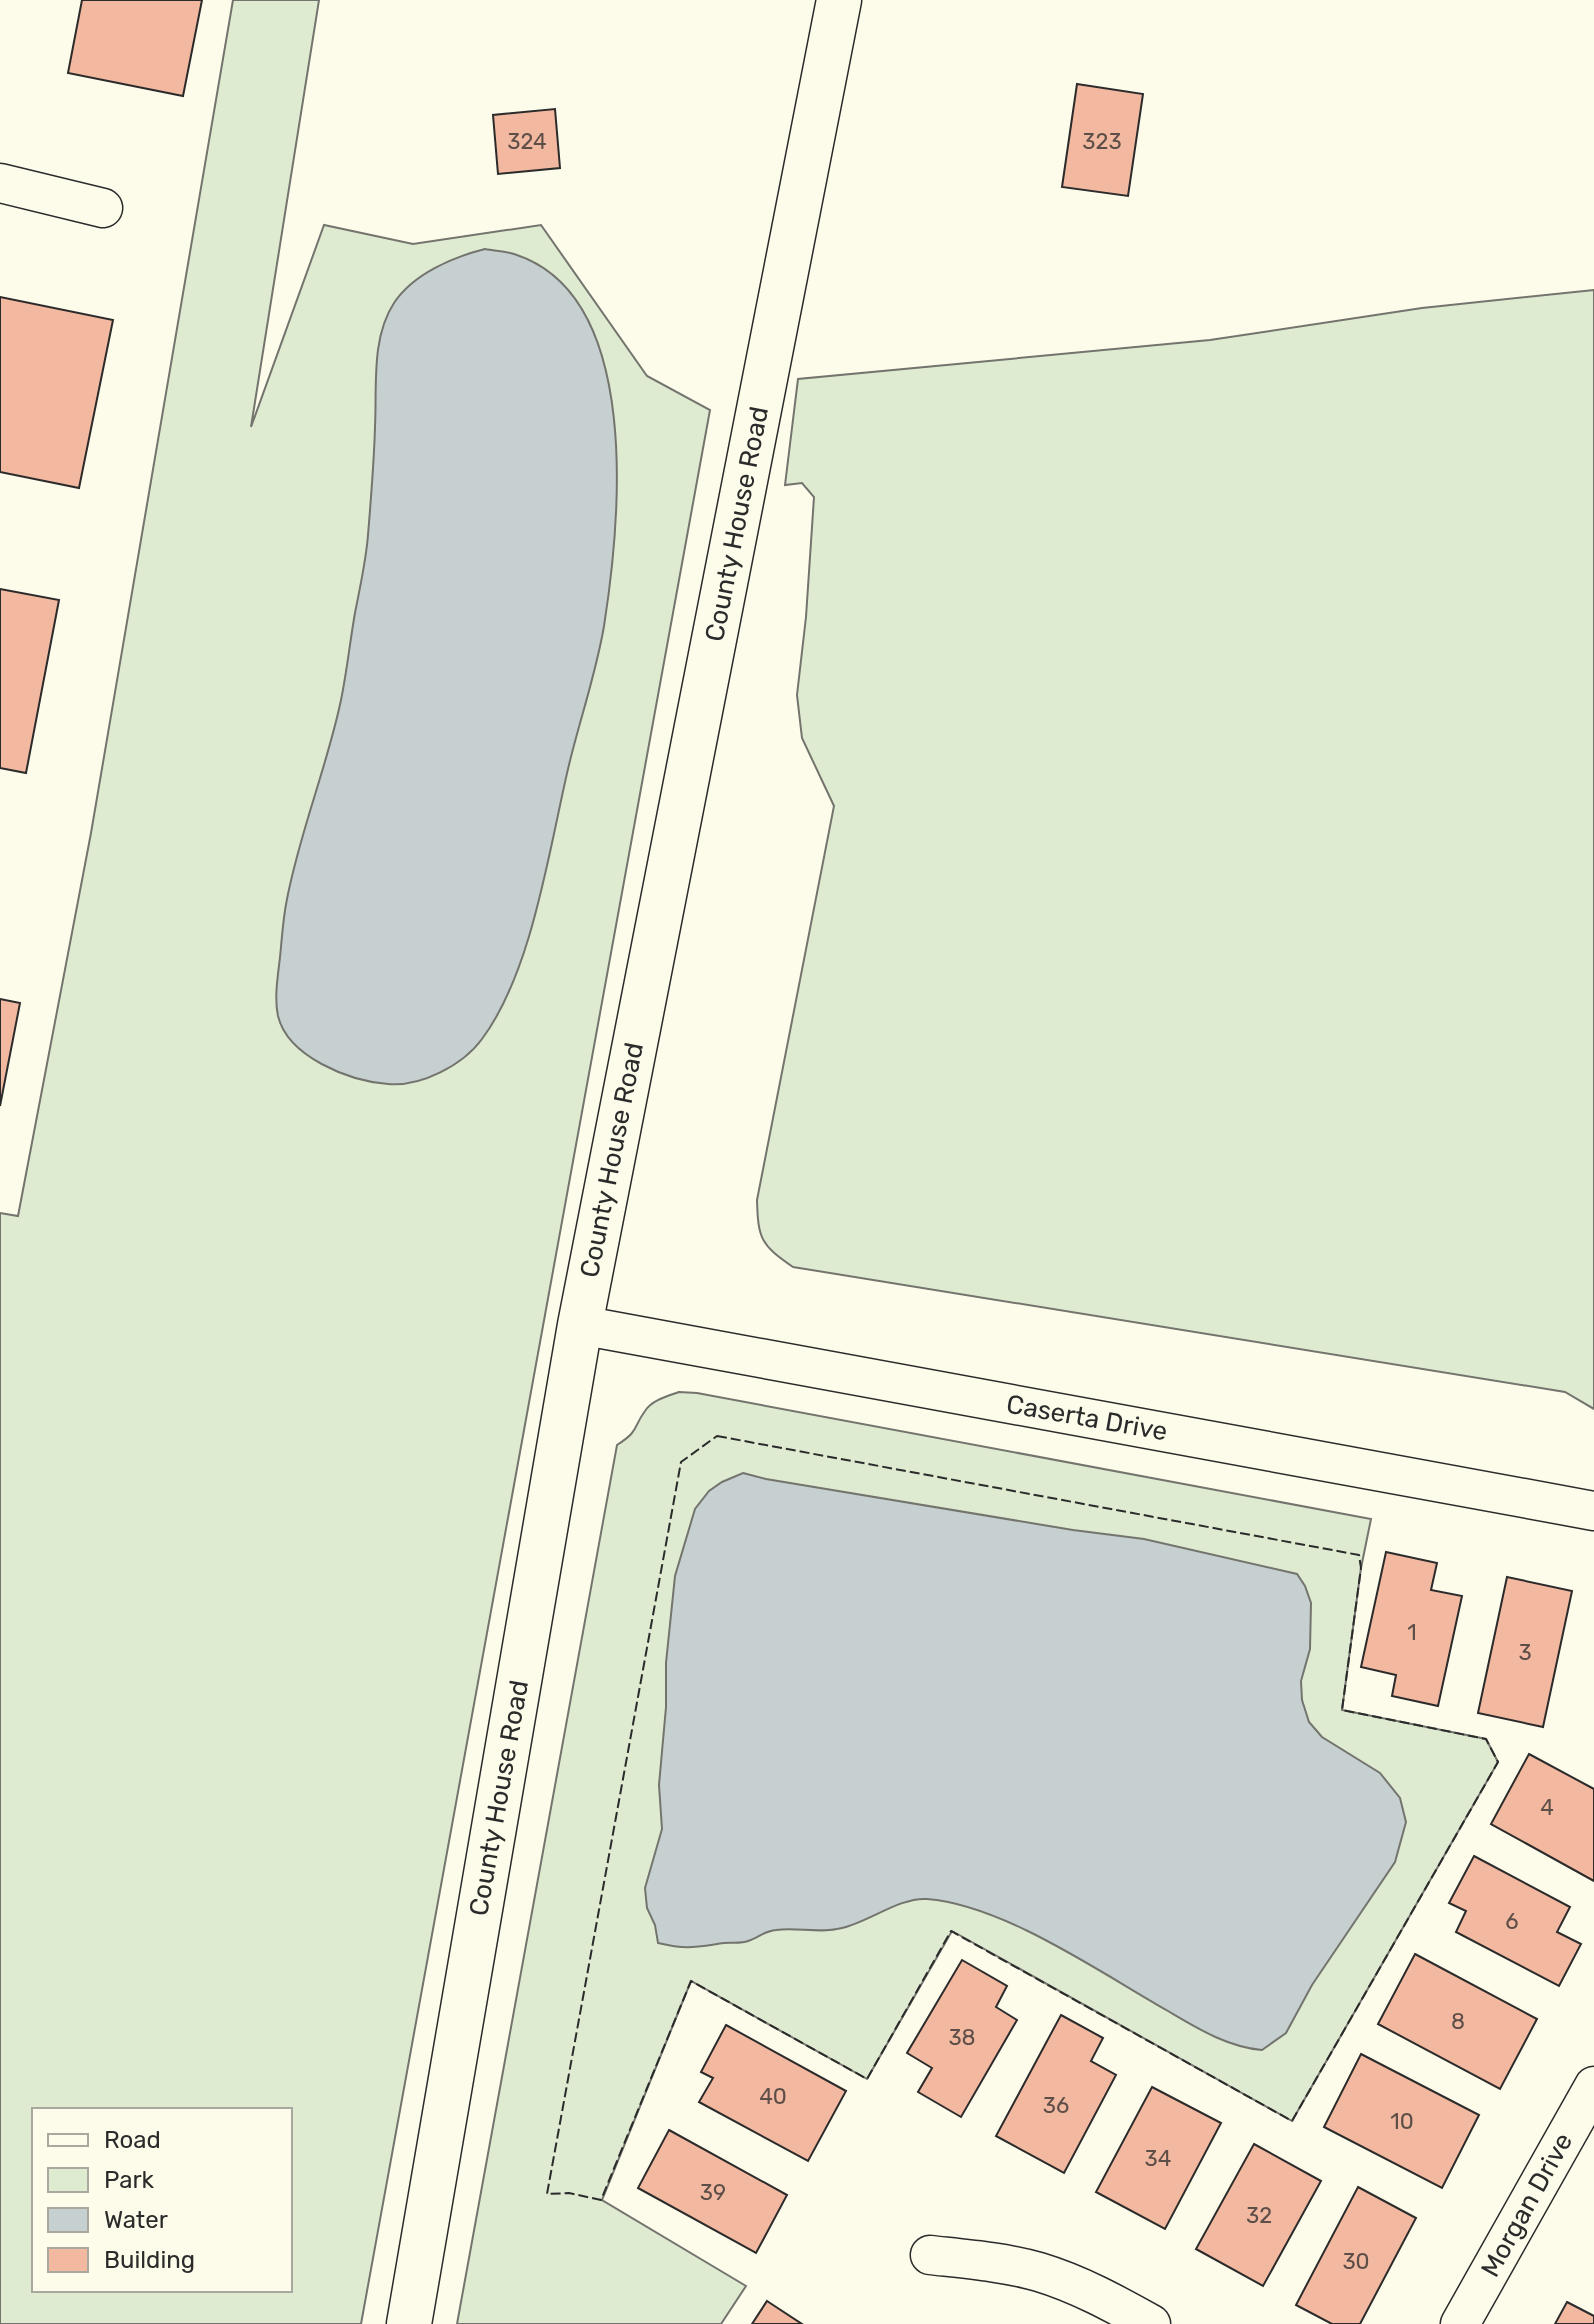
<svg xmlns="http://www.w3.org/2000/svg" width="1594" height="2324" viewBox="0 0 1594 2324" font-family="Rubik,sans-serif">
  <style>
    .green { fill: #deebd1; stroke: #74746e; stroke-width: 2; fill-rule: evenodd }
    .water { fill: #c7d0d0; stroke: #74746e; stroke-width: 2 }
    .building { fill: #f2b8a0; stroke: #2b2b2b; stroke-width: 2 }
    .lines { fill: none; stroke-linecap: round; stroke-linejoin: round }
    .minor-casing { stroke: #2b2b2b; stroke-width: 41 }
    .tertiary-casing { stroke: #2b2b2b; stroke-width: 47 }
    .minor { stroke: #fdfbea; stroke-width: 38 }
    .tertiary { stroke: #fdfbea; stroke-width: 44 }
    .fence { stroke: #2b2b2b; stroke-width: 2; stroke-dasharray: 10 4; stroke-linecap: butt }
    .labels { text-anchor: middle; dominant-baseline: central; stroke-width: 6; stroke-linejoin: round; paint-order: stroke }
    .number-label { font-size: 22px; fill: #5d4e48 }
    .street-label { font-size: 26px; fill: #2b2b2b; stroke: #fdfbea }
  </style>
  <rect width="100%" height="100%" fill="#fdfbea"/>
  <g class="green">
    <path d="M233,0h86l-68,427 73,-202 89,19 128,-19 106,151 63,34 -349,1914h-361v-1111l18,3 73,-383zM34,2110h256v180h-256z"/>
    <path d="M1594,290v1119l-29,-17 -772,-125c-32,-22 -35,-28 -36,-67l77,-394 -32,-68 -5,-43 9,-78 8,-120 -12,-14 -17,2 13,-106 412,-39 212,-32z"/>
    <path d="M679,1392l18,1 674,126 -10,49 -19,142 144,29 12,23 -206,359 -340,-190 -85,148 -176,-98 -89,219 144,86 -25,38h-264l160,-879c23,-15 15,-16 28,-34 7,-11 23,-15 34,-19z"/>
  </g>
  <g class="water">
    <path d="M485,249c10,2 20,2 29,5 130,41 106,270 90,372 -8,48 -25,96 -36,143 -19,81 -36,203 -86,270 -19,26 -61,48 -94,45 -39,-3 -100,-27 -110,-68 -4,-19 0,-40 2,-59 2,-19 3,-39 7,-58 13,-68 40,-132 54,-199 6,-29 9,-59 14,-87 5,-26 11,-52 13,-78 3,-36 6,-72 7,-108 2,-40 -4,-89 19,-124 19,-29 59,-46 91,-54z"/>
    <path d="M743,1473l23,6 307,51 71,9 153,35 8,12 6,17 -1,46 -9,32 1,19 7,22 13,15 58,36 20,25 6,24 -11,40 -83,123 -26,48 -24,17c-35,-3 -65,-22 -94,-39 -67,-38 -164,-106 -241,-112 -27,-2 -58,23 -85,29 -23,6 -44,-1 -66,2 -12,1 -18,8 -28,11 -7,3 -17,1 -24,2 -28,4 -37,7 -66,0l-3,-18 -8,-17 -2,-20 17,-59 -3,-44 7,-78v-44l9,-87 20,-67 14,-18 13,-9z"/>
  </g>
  <g class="building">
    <polygon points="82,0 202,0 183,96 68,73"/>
    <polygon points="1077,84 1143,94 1128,196 1062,187"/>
    <polygon points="555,109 560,168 498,174 493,115"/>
    <polygon points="0,297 113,320 79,488 0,472"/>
    <polygon points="0,589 59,600 26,773 0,768"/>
    <polygon points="0,999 20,1003 0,1106"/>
    <polygon points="1386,1552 1437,1563 1431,1590 1462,1596 1438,1706 1392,1696 1396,1675 1361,1667"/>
    <polygon points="1507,1577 1572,1591 1543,1727 1478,1713"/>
    <polygon points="1529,1754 1594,1789 1594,1881 1491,1824"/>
    <polygon points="1474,1856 1570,1907 1557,1932 1581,1944 1559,1986 1456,1932 1466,1911 1449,1903"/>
    <polygon points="1415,1954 1537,2019 1500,2089 1378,2024"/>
    <polygon points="962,1960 1007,1986 996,2007 1017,2020 961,2117 918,2092 932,2068 907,2053"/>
    <polygon points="1061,2015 1103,2038 1091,2061 1116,2075 1064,2173 996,2136"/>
    <polygon points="726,2025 846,2091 808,2161 699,2102 713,2078 701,2072"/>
    <polygon points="1361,2054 1479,2115 1442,2188 1324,2127"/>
    <polygon points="1152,2087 1221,2123 1165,2229 1096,2192"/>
    <polygon points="669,2130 787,2195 756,2253 638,2188"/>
    <polygon points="1254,2144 1321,2181 1263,2286 1196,2249"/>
    <polygon points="1358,2187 1416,2218 1360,2324 1332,2324 1296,2305"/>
    <polygon points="767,2301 802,2324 752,2324"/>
    <polygon points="1567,2302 1594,2316 1594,2324 1555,2324"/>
  </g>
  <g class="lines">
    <g class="minor-casing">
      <g id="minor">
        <polyline points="0,183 103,208"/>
        <polyline points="580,1325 1594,1511"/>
        <path d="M930,2255c36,4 74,7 109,17 40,12 76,32 112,52"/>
        <polyline points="1460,2324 1594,2086"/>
      </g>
    </g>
    <g class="tertiary-casing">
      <polyline id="tertiary" points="409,2324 580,1325 839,0"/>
    </g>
    <use href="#minor" class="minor"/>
    <use href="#tertiary" class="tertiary"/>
    <polygon class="fence" points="717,1436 1359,1555 1361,1568 1342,1710 1486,1739 1498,1762 1292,2121 951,1931 867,2079 691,1981 601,2200 569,2193 547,2194 681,1462"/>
  </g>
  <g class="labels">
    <g class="number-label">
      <text x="527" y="141">324</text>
      <text x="1102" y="141">323</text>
      <text x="1412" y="1632">1</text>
      <text x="1525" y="1652">3</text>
      <text x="1547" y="1807">4</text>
      <text x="1512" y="1921">6</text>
      <text x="1458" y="2021">8</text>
      <text x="962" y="2037">38</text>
      <text x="773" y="2096">40</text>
      <text x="1056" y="2105">36</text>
      <text x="1402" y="2121">10</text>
      <text x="1158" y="2158">34</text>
      <text x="713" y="2192">39</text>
      <text x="1259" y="2215">32</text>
      <text x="1356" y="2261">30</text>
    </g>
    <g class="street-label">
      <text transform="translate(737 524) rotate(-79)">County House Road</text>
      <text transform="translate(612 1160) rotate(-79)">County House Road</text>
      <text transform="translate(1087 1418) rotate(10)">Caserta Drive</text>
      <text transform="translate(499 1798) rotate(-80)">County House Road</text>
      <text transform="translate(1527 2205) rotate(-61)">Morgan Drive</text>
    </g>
  </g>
  <rect x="32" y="2108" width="260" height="184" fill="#fdfbea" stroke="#a9a89e" stroke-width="2"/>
  <rect x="48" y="2134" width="40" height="12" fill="#fdfbea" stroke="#a9a89e" stroke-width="2"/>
  <text x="104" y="2148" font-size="24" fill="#2b2b2b">Road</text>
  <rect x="48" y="2168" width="40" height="24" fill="#deebd1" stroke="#a9a89e" stroke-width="2"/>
  <text x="104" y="2188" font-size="24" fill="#2b2b2b">Park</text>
  <rect x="48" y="2208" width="40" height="24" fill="#c7d0d0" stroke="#a9a89e" stroke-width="2"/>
  <text x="104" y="2228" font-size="24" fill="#2b2b2b">Water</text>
  <rect x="48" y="2248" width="40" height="24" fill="#f2b8a0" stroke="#a9a89e" stroke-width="2"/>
  <text x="104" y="2268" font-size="24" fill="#2b2b2b">Building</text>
</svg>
